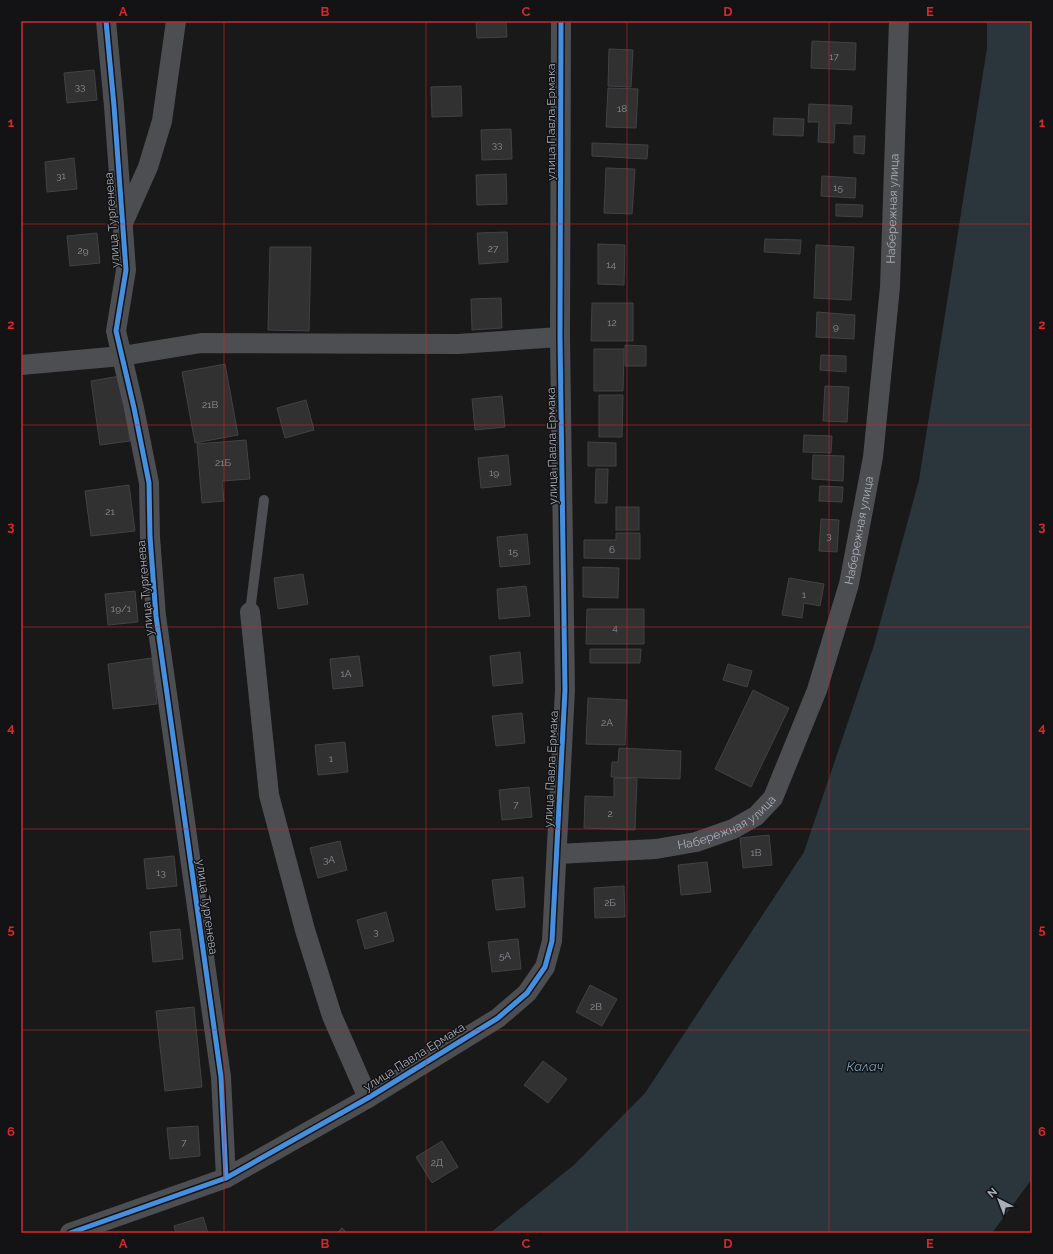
<svg xmlns="http://www.w3.org/2000/svg" width="1053" height="1254" viewBox="0 0 1053 1254" font-family="Raleway,sans-serif">
  <style>
    .water { fill: #2b353c }
    .building { fill: #313131; stroke: #414245 }
    .lines { fill: none; stroke-linecap: round; stroke-linejoin: round }
    .service { stroke: #4d4e52; stroke-width: 10 }
    .minor { stroke: #4d4e52; stroke-width: 20 }
    .cycleway-casing { stroke: #131315; stroke-width: 8 }
    .cycleway { stroke: #468fdf; stroke-width: 5 }
    .grid { fill: none; stroke: #d62828; stroke-width: 1; stroke-opacity: 0.55 }
    .labels { text-anchor: middle; dominant-baseline: central; stroke-width: 3; stroke-linejoin: round; paint-order: stroke }
    .number-label { font-size: 10px; fill: #8b9098 }
    .street-label { font-size: 12px; fill: #a9afba; stroke: #131315 }
    .water-label { font-size: 13px; font-style: italic; fill: #7f9fb7; stroke: #131315 }
    .neatline { fill: none; stroke: #d62828; stroke-width: 1.5 }
    .grid-label { font-size: 13px; text-anchor: middle; font-weight: bold; fill: #d62828 }
  </style>
  <rect width="100%" height="100%" fill="#191919"/>
  <polygon class="water" points="987,21 1032,21 1032,1179 992,1233 490,1233 575,1164 645,1093 804,852 874,645 919,480 987,48"/>
  <g class="building">
    <polygon points="476,21 506,21 507,37 477,38"/>
    <polygon points="812,41 856,43 855,70 811,68"/>
    <polygon points="609,49 633,50 631,87 608,86"/>
    <polygon points="94,70 97,100 67,103 64,73"/>
    <polygon points="461,86 462,116 432,117 431,87"/>
    <polygon points="608,88 638,89 636,128 606,127"/>
    <polygon points="809,104 852,106 851,124 835,123 834,143 818,142 819,122 808,122"/>
    <polygon points="774,118 804,119 803,136 773,135"/>
    <polygon points="511,129 512,159 482,160 481,130"/>
    <polygon points="854,136 865,136 864,154 854,153"/>
    <polygon points="592,143 648,145 647,159 592,156"/>
    <polygon points="74,158 77,189 47,192 45,162"/>
    <polygon points="606,168 635,169 632,214 604,213"/>
    <polygon points="506,174 507,204 477,205 476,175"/>
    <polygon points="822,176 856,178 855,198 821,196"/>
    <polygon points="836,204 863,205 862,217 836,216"/>
    <polygon points="507,232 508,262 479,264 477,233"/>
    <polygon points="97,233 100,263 70,266 67,236"/>
    <polygon points="765,239 801,240 800,254 764,252"/>
    <polygon points="598,244 625,245 624,285 598,284"/>
    <polygon points="816,245 854,247 851,300 814,298"/>
    <polygon points="270,247 311,247 309,331 268,330"/>
    <polygon points="501,298 502,328 472,330 471,299"/>
    <polygon points="592,303 633,303 633,341 591,341"/>
    <polygon points="817,312 855,315 854,339 816,337"/>
    <polygon points="625,345 646,346 646,366 625,366"/>
    <polygon points="594,349 624,349 623,391 594,391"/>
    <polygon points="821,355 846,356 846,372 820,370"/>
    <polygon points="225,364 238,435 195,443 182,372"/>
    <polygon points="120,376 130,441 100,445 91,381"/>
    <polygon points="825,386 849,387 847,422 823,421"/>
    <polygon points="599,395 623,395 622,437 599,437"/>
    <polygon points="502,396 505,427 475,430 472,399"/>
    <polygon points="306,400 314,430 285,438 277,408"/>
    <polygon points="804,435 832,436 831,453 803,452"/>
    <polygon points="246,440 250,479 222,481 224,501 202,503 197,444"/>
    <polygon points="588,442 616,443 616,466 588,466"/>
    <polygon points="508,455 511,485 481,488 478,458"/>
    <polygon points="813,455 844,456 843,481 812,479"/>
    <polygon points="596,469 608,469 607,503 595,503"/>
    <polygon points="129,485 135,531 91,536 85,491"/>
    <polygon points="820,486 843,487 842,502 819,501"/>
    <rect x="616" y="507" width="23" height="23"/>
    <polygon points="821,519 839,520 837,552 819,551"/>
    <polygon points="616,533 640,533 640,559 584,558 584,540 616,540"/>
    <polygon points="527,534 530,564 500,567 497,537"/>
    <polygon points="583,567 619,568 618,598 583,597"/>
    <polygon points="303,574 308,604 278,609 274,578"/>
    <polygon points="789,578 824,584 820,606 804,603 802,618 782,615"/>
    <polygon points="526,586 530,616 499,619 497,589"/>
    <polygon points="135,591 138,622 108,625 105,594"/>
    <polygon points="587,609 644,609 644,644 586,644"/>
    <polygon points="590,649 641,649 640,663 590,663"/>
    <polygon points="520,652 523,683 493,686 490,656"/>
    <polygon points="359,656 363,686 333,689 330,659"/>
    <polygon points="152,658 157,704 113,709 108,664"/>
    <polygon points="728,664 752,671 747,687 723,680"/>
    <polygon points="753,690 789,708 751,787 715,769"/>
    <polygon points="588,698 627,700 625,745 586,744"/>
    <polygon points="522,713 525,743 496,746 492,716"/>
    <polygon points="345,742 348,772 318,775 315,745"/>
    <polygon points="619,748 681,751 680,779 611,777 612,762 618,762"/>
    <polygon points="614,778 637,779 635,830 584,828 585,796 614,797"/>
    <polygon points="529,787 532,817 502,820 499,790"/>
    <polygon points="769,835 772,865 743,868 740,838"/>
    <polygon points="340,841 347,870 318,878 310,848"/>
    <polygon points="174,856 177,886 147,889 144,859"/>
    <polygon points="707,862 711,892 681,895 678,865"/>
    <polygon points="523,877 525,907 496,910 492,880"/>
    <polygon points="624,886 625,917 595,918 594,888"/>
    <polygon points="386,912 394,941 365,949 357,920"/>
    <polygon points="180,929 183,959 153,962 150,932"/>
    <polygon points="518,939 521,969 492,972 488,942"/>
    <polygon points="590,985 617,999 602,1026 576,1012"/>
    <polygon points="194,1007 202,1087 165,1091 156,1011"/>
    <polygon points="543,1061 567,1079 548,1103 524,1085"/>
    <polygon points="198,1126 200,1156 170,1159 167,1128"/>
    <polygon points="442,1141 458,1167 432,1183 416,1157"/>
    <polygon points="203,1217 208,1233 176,1233 174,1226"/>
    <polygon points="342,1228 347,1233 337,1233"/>
  </g>
  <g class="lines">
    <polyline class="service" points="250,612 264,500"/>
    <g class="minor">
      <polyline points="106,21 114,106 126,270 116,331 134,408 149,483 150,537 156,616 221,1077 226,1178"/>
      <polyline points="123,223 148,167 162,121 176,21"/>
      <polyline points="21,365 122,356 201,343 458,344 560,337"/>
      <polyline points="250,612 269,795 305,930 332,1016 368,1098"/>
      <path id="s1" d="M557,854l99,-5 40,-7 37,-13 23,-13 17,-18 44,-108 32,-106 24,-127 17,-170 9,-266"/>
      <polyline points="70,1233 226,1178 368,1098 498,1018 527,993 545,967 552,941 565,690 560,337 561,21"/>
    </g>
    <g class="cycleway-casing">
      <g id="cycleway">
        <polyline points="106,21 114,106 126,270 116,331 134,408 149,483 150,537 156,616 221,1077 226,1178"/>
        <polyline points="70,1233 226,1178 368,1098 498,1018 527,993 545,967 552,941 565,690 560,337 561,21"/>
      </g>
    </g>
    <use href="#cycleway" class="cycleway"/>
  </g>
  <path class="grid" d="M224,21v1212M426,21v1212M627,21v1212M829,21v1212M21,224h1011M21,425h1011M21,627h1011M21,829h1011M21,1030h1011"/>
  <g class="labels">
    <g class="number-label">
      <text x="834" y="56">17</text>
      <text x="80" y="86">33</text>
      <text x="622" y="108">18</text>
      <text x="497" y="144">33</text>
      <text x="61" y="175">31</text>
      <text x="838" y="187">15</text>
      <text x="493" y="248">27</text>
      <text x="83" y="250">29</text>
      <text x="611" y="264">14</text>
      <text x="612" y="322">12</text>
      <text x="836" y="326">9</text>
      <text x="210" y="404">21В</text>
      <text x="223" y="462">21Б</text>
      <text x="494" y="472">19</text>
      <text x="110" y="511">21</text>
      <text x="829" y="535">3</text>
      <text x="612" y="549">6</text>
      <text x="513" y="551">15</text>
      <text x="804" y="594">1</text>
      <text x="121" y="608">19/1</text>
      <text x="615" y="627">4</text>
      <text x="346" y="673">1А</text>
      <text x="607" y="722">2А</text>
      <text x="331" y="758">1</text>
      <text x="516" y="804">7</text>
      <text x="610" y="813">2</text>
      <text x="756" y="852">1В</text>
      <text x="329" y="859">3А</text>
      <text x="161" y="872">13</text>
      <text x="610" y="902">2Б</text>
      <text x="376" y="931">3</text>
      <text x="505" y="955">5А</text>
      <text x="596" y="1006">2В</text>
      <text x="184" y="1142">7</text>
      <text x="437" y="1162">2Д</text>
    </g>
    <g class="street-label">
      <text transform="translate(551 122) rotate(-90)">улица Павла Ермака</text>
      <text stroke="none"><textPath href="#s1" startOffset="836">Набережная улица</textPath></text>
      <text transform="translate(112 220) rotate(-94)">улица Тургенева</text>
      <text transform="translate(552 446) rotate(-91)">улица Павла Ермака</text>
      <text stroke="none"><textPath href="#s1" startOffset="512">Набережная улица</textPath></text>
      <text transform="translate(145 588) rotate(-95)">улица Тургенева</text>
      <text transform="translate(551 769) rotate(-87)">улица Павла Ермака</text>
      <text stroke="none"><textPath href="#s1" startOffset="176">Набережная улица</textPath></text>
      <text transform="translate(207 907) rotate(82)">улица Тургенева</text>
      <text transform="translate(414 1057) rotate(-32)">улица Павла Ермака</text>
    </g>
    <g class="water-label">
      <text x="865" y="1066">Калач</text>
    </g>
  </g>
  <rect width="1053" height="1254" fill="none" stroke="#131315" stroke-width="44"/>
  <g transform="translate(999 1200) rotate(318)" stroke="#131315" stroke-width="3" paint-order="stroke">
  <path d="M0-3L7 15L0 10L-7 15Z" fill="#a9afba"/>
  <text y="-6" font-size="11" font-weight="bold" text-anchor="middle" fill="#a9afba">N</text>
  </g>
  <rect x="22" y="22" width="1009" height="1210" class="neatline"/>
  <g class="grid-label">
    <text x="123" y="16">A</text>
    <text x="325" y="16">B</text>
    <text x="526" y="16">C</text>
    <text x="728" y="16">D</text>
    <text x="930" y="16">E</text>
    <text x="11" y="127">1</text>
    <text x="1042" y="127">1</text>
    <text x="11" y="329">2</text>
    <text x="1042" y="329">2</text>
    <text x="11" y="531">3</text>
    <text x="1042" y="531">3</text>
    <text x="11" y="732">4</text>
    <text x="1042" y="732">4</text>
    <text x="11" y="934">5</text>
    <text x="1042" y="934">5</text>
    <text x="11" y="1136">6</text>
    <text x="1042" y="1136">6</text>
    <text x="123" y="1248">A</text>
    <text x="325" y="1248">B</text>
    <text x="526" y="1248">C</text>
    <text x="728" y="1248">D</text>
    <text x="930" y="1248">E</text>
  </g>
</svg>
